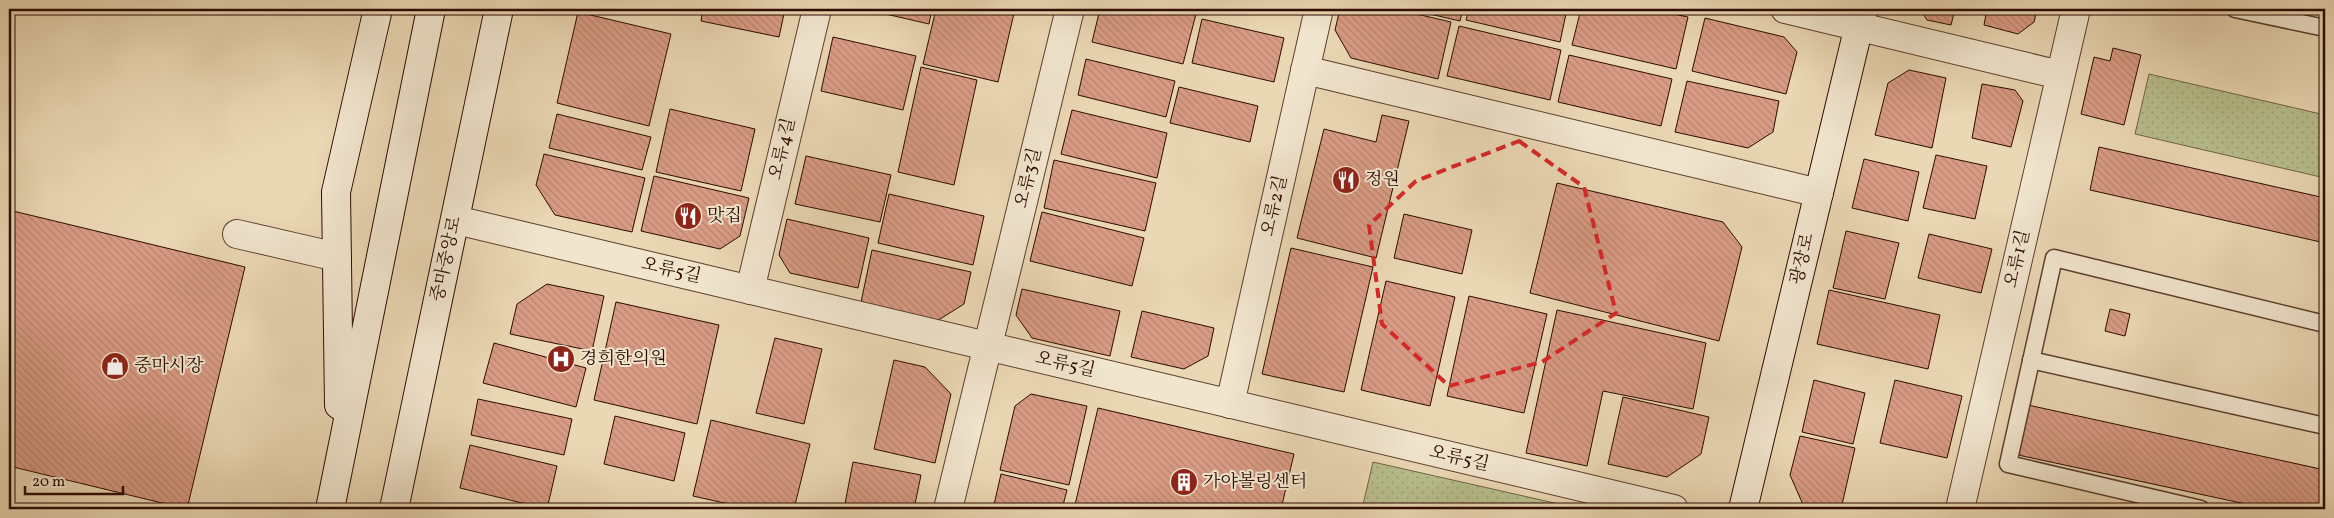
<svg xmlns="http://www.w3.org/2000/svg" width="2334" height="518" viewBox="0 0 2334 518" font-family="Vollkorn,'Noto Serif KR',serif">
  <style>
    .green { fill: url(#green-dots); stroke: #726446 }
    .building { fill: url(#building-back-hatch); stroke: #2c0b00 }
    .lines { fill: none; stroke-linecap: round; stroke-linejoin: round }
    .lane-casing { stroke: #5c3e2d; stroke-width: 19 }
    .street-casing { stroke: #5c3e2d; stroke-width: 30 }
    .secondary-casing { stroke: #2c0b00; stroke-width: 30 }
    .lane { stroke: #f1e5ce; stroke-width: 16 }
    .street { stroke: #f1e5ce; stroke-width: 28 }
    .secondary { stroke: #f1e5ce; stroke-width: 28 }
    .marked { fill: none; stroke: #d62828; stroke-width: 4; stroke-dasharray: 10 6; stroke-linejoin: round }
    .labels { text-anchor: middle; dominant-baseline: central; stroke-width: 4; stroke-linejoin: round; paint-order: stroke }
    .street-label { font-size: 18px; fill: #2c0b00; stroke: #f1e5ce }
    .poi-label { font-size: 18px; fill: #2c0b00; stroke: #f1e5ce; text-anchor: start }
  </style>
  <defs>
    <pattern id="green-dots" width="8" height="8" patternUnits="userSpaceOnUse" patternTransform="scale(1.25)"><rect width="8" height="8" fill="#b7be8c"/><path d="M2 2h.1M6 6h.1" fill="none" stroke="#9ea277" stroke-width="1.8" stroke-linecap="round"/></pattern>
    <pattern id="building-back-hatch" width="6" height="6" patternUnits="userSpaceOnUse" patternTransform="scale(1.25)"><rect width="6" height="6" fill="#d99b84"/><path d="M-1 5l2 2M0 0l6 6M5-1l2 2" fill="none" stroke="#ba8470"/></pattern>
  </defs>
  <rect width="100%" height="100%" fill="#ead7b3"/>
  <filter id="stains"><feTurbulence type="fractalNoise" baseFrequency=".004" numOctaves="4"/><feColorMatrix values="0 0 0 0 .2 0 0 0 0 .09 0 0 0 0 .02 0 0 0 .5 -.17"/></filter>
  <radialGradient id="worn" r=".72"><stop offset=".6" stop-color="#630" stop-opacity="0"/><stop offset="1" stop-color="#630" stop-opacity=".3"/></radialGradient>
  <g class="green">
    <polygon points="2149,74 2325,115 2325,178 2135,134"/>
    <polygon points="1373,462 1581,509 1362,509"/>
  </g>
  <g class="building">
    <polygon points="703,9 785,9 779,37 701,21"/>
    <polygon points="864,9 932,9 929,24"/>
    <polygon points="936,9 1015,9 998,82 923,64"/>
    <polygon points="1100,9 1173,9 1196,14 1183,64 1092,42"/>
    <polygon points="1340,9 1395,9 1451,22 1438,79 1351,58 1335,30"/>
    <polygon points="1408,9 1463,9 1460,21"/>
    <polygon points="1469,9 1567,9 1560,42 1466,20"/>
    <polygon points="1581,9 1650,9 1688,17 1676,69 1572,45"/>
    <polygon points="1920,9 1955,9 1951,25 1927,20"/>
    <polygon points="1987,9 2037,9 2034,22 2018,34 1984,25"/>
    <polygon points="578,12 671,34 649,126 557,103"/>
    <polygon points="1705,18 1784,37 1797,52 1786,94 1692,71"/>
    <polygon points="1202,19 1284,38 1274,82 1192,63"/>
    <polygon points="1459,26 1561,50 1550,100 1447,76"/>
    <polygon points="833,37 916,56 903,110 821,91"/>
    <polygon points="2113,48 2141,55 2124,125 2081,114 2094,57 2110,61"/>
    <polygon points="1569,55 1672,79 1661,126 1558,102"/>
    <polygon points="1086,59 1175,81 1166,117 1078,95"/>
    <polygon points="921,67 977,80 954,185 898,172"/>
    <polygon points="1909,70 1946,78 1932,148 1875,135 1888,83"/>
    <polygon points="1687,81 1779,101 1773,132 1748,148 1675,132"/>
    <polygon points="1982,84 2015,90 2023,101 2011,147 1972,138"/>
    <polygon points="1179,87 1258,106 1250,142 1170,123"/>
    <polygon points="670,109 755,129 741,191 656,172"/>
    <polygon points="1072,110 1167,133 1157,178 1061,154"/>
    <polygon points="557,114 651,137 642,170 549,148"/>
    <polygon points="1382,115 1409,121 1376,258 1297,238 1324,129 1376,142"/>
    <polygon points="2099,147 2325,198 2325,243 2090,190"/>
    <polygon points="544,154 645,178 632,232 555,215 536,185"/>
    <polygon points="1936,155 1987,166 1975,219 1923,208"/>
    <polygon points="806,156 891,175 880,222 795,204"/>
    <polygon points="1864,159 1919,172 1908,221 1852,208"/>
    <polygon points="1054,160 1156,183 1145,231 1044,208"/>
    <polygon points="654,176 749,198 740,236 720,249 641,231"/>
    <polygon points="1557,183 1723,222 1742,247 1719,341 1530,293"/>
    <polygon points="889,194 984,216 973,265 878,243"/>
    <polygon points="9,210 245,267 187,509 9,466"/>
    <polygon points="1042,212 1144,238 1132,286 1030,261"/>
    <polygon points="1404,214 1472,230 1462,274 1394,258"/>
    <polygon points="787,219 869,238 858,288 790,273 779,255"/>
    <polygon points="1846,231 1899,243 1885,299 1833,288"/>
    <polygon points="1929,234 1992,249 1981,293 1918,278"/>
    <polygon points="1291,248 1373,267 1344,392 1262,374"/>
    <polygon points="872,250 971,272 964,304 932,324 860,307"/>
    <polygon points="1386,281 1455,297 1430,406 1361,390"/>
    <polygon points="547,284 604,296 592,351 510,334 517,304"/>
    <polygon points="1022,289 1120,311 1110,356 1032,338 1016,315"/>
    <polygon points="1829,290 1940,315 1928,369 1817,344"/>
    <polygon points="1469,296 1547,314 1524,413 1447,396"/>
    <polygon points="616,302 719,325 697,424 594,400"/>
    <polygon points="2110,309 2130,314 2125,336 2105,331"/>
    <polygon points="1557,310 1706,343 1693,409 1603,391 1587,466 1526,453"/>
    <polygon points="1142,311 1214,328 1208,356 1184,369 1131,357"/>
    <polygon points="775,338 822,349 804,424 756,413"/>
    <polygon points="494,343 586,368 576,407 483,383"/>
    <polygon points="894,360 925,367 951,394 935,463 874,449"/>
    <polygon points="1814,380 1865,393 1853,444 1802,432"/>
    <polygon points="1895,380 1962,396 1947,458 1880,443"/>
    <polygon points="1031,394 1087,406 1069,485 1000,470 1015,406"/>
    <polygon points="1623,397 1709,417 1701,454 1667,477 1608,464"/>
    <polygon points="478,399 572,419 564,455 471,435"/>
    <polygon points="2028,405 2325,470 2325,509 2269,509 2018,455"/>
    <polygon points="1098,408 1294,454 1281,509 1074,509"/>
    <polygon points="615,416 685,433 674,481 604,464"/>
    <polygon points="711,420 810,444 794,509 751,509 693,496"/>
    <polygon points="1800,436 1855,448 1841,509 1805,509 1790,475"/>
    <polygon points="470,445 557,466 547,509 460,488"/>
    <polygon points="853,462 921,475 914,509 844,509"/>
    <polygon points="1001,474 1067,490 1062,509 993,509"/>
  </g>
  <g class="lines">
    <g class="lane-casing">
      <g id="lane">
        <polyline points="2235,9 2325,28"/>
        <polyline points="2031,360 2325,426"/>
        <polyline points="2201,509 2008,464 2054,258 2325,324"/>
      </g>
    </g>
    <g class="street-casing">
      <g id="street">
        <polyline points="1785,9 2060,75"/>
        <polyline points="1305,70 1819,193"/>
        <polyline points="456,220 1674,509"/>
        <polyline points="237,234 337,257"/>
        <polyline points="750,290 817,9"/>
        <polyline points="1230,404 1319,9"/>
        <polyline points="948,509 1070,9"/>
        <polyline points="1960,509 2076,9"/>
      </g>
    </g>
    <g class="secondary-casing">
      <g id="secondary">
        <polyline points="339,405 336,192 378,9"/>
        <polyline points="330,509 431,9"/>
        <polyline points="394,509 499,9"/>
        <polyline points="1743,509 1863,9"/>
      </g>
    </g>
    <use href="#lane" class="lane"/>
    <use href="#street" class="street"/>
    <use href="#secondary" class="secondary"/>
  </g>
  <path class="marked" d="M1519,141l65,46 32,126 -74,49 -93,24 -67,-62 -13,-99 47,-44z"/>
  <defs>
    <g id="restaurant-disc" transform="scale(1.4375)"><circle r="9.5" fill="#8f2418" stroke="#f1e5ce"/><path d="M-5-6h1v4h1v-4h1v4h1v-4h1v5L-1.5 .5V6h-2V.5L-5-1ZM5-6V6H3V1.5H1.5Q1.5-4 5-6Z" fill="#fff"/></g>
    <g id="hospital-disc" transform="scale(1.4375)"><circle r="9.5" fill="#8f2418" stroke="#f1e5ce"/><path d="M-5-5h3v3.5h4V-5h3V5h-3V1.5h-4V5h-3Z" fill="#fff"/></g>
    <g id="shop-disc" transform="scale(1.4375)"><circle r="9.5" fill="#8f2418" stroke="#f1e5ce"/><path d="M-5-2.5h2.3a2.7 3.5 0 0 1 5.4 0H5L5.5 6h-11ZM-1.5-2.5h3a1.5 2.3 0 0 0-3 0Z" fill="#fff"/></g>
    <g id="building-disc" transform="scale(1.4375)"><circle r="9.5" fill="#8f2418" stroke="#f1e5ce"/><path d="M-4-6H4V6H1V3H-1V6H-4ZM-2.5-4.3h1.7v1.8h-1.7ZM.8-4.3h1.7v1.8H.8ZM-2.5-1h1.7V.8h-1.7ZM.8-1h1.7V.8H.8Z" fill="#fff"/></g>
  </defs>
  <g fill-rule="evenodd">
    <use href="#restaurant-disc" x="1346" y="180"/>
    <use href="#restaurant-disc" x="688" y="216"/>
    <use href="#hospital-disc" x="561" y="359"/>
    <use href="#shop-disc" x="115" y="366"/>
    <use href="#building-disc" x="1184" y="482"/>
  </g>
  <g class="labels">
    <g class="street-label">
      <text transform="translate(783 149) rotate(-77)">오류4길</text>
      <text transform="translate(1029 178) rotate(-76)">오류3길</text>
      <text transform="translate(1275 206) rotate(-77)">오류2길</text>
      <text transform="translate(447 259) rotate(-78)">중마중앙로</text>
      <text transform="translate(1803 259) rotate(-77)">광장로</text>
      <text transform="translate(2018 259) rotate(-77)">오류1길</text>
      <text transform="translate(671 271) rotate(13)">오류5길</text>
      <text transform="translate(1065 365) rotate(13)">오류5길</text>
      <text transform="translate(1459 459) rotate(13)">오류5길</text>
    </g>
    <g class="poi-label">
      <text x="1365" y="180">정원</text>
      <text x="707" y="216">맛집</text>
      <text x="580" y="359">경희한의원</text>
      <text x="134" y="366">중마시장</text>
      <text x="1203" y="482">가야볼링센터</text>
    </g>
  </g>
  <rect width="2334" height="518" fill="none" stroke="#ead7b3" stroke-width="30"/>
  <rect x="10" y="10" width="2314" height="498" fill="none" stroke="#2c0b00" stroke-width="2.5"/>
  <rect x="15" y="15" width="2304" height="488" fill="none" stroke="#2c0b00"/>
  <path d="M25 486v8h98v-8" fill="none" stroke="#2c0b00" stroke-width="2.5"/>
  <text x="32" y="486" font-size="15" fill="#2c0b00" stroke="#f1e5ce" stroke-width="4" paint-order="stroke">20 m</text>
  <rect width="100%" height="100%" filter="url(#stains)"/>
  <rect width="100%" height="100%" fill="url(#worn)"/>
</svg>
